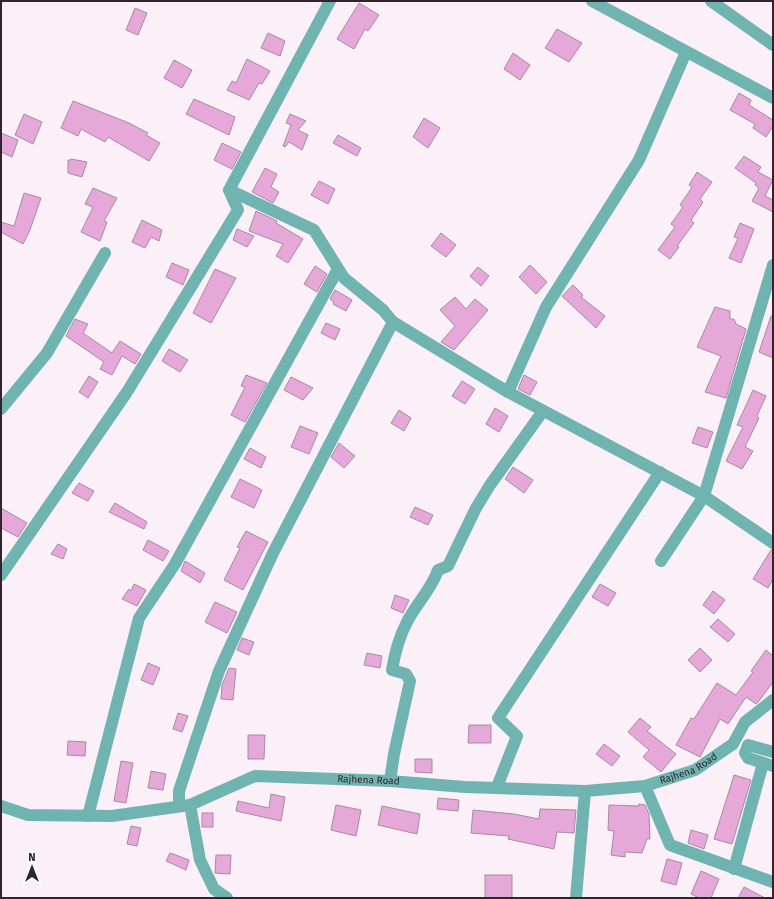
<svg xmlns="http://www.w3.org/2000/svg" width="774" height="899" viewBox="0 0 774 899" font-family="'Fira Sans',sans-serif">
  <style>
    .building { fill: #e5a8d8; stroke: #a78ba0 }
    .lines { fill: none; stroke-linecap: round; stroke-linejoin: round }
    .street { stroke: #70b4b2; stroke-width: 12 }
    .labels { text-anchor: middle; dominant-baseline: central; stroke-width: 4; stroke-linejoin: round; paint-order: stroke }
    .street-label { font-size: 10px; fill: #30252e; stroke: #fff }
  </style>
  <rect width="100%" height="100%" fill="#fbeff8"/>
  <g class="building">
    <polygon points="359,3 379,15 368,31 365,29 354,49 337,39"/>
    <polygon points="135,8 147,13 138,35 126,30"/>
    <polygon points="557,29 582,43 569,62 545,48"/>
    <polygon points="268,33 285,41 280,56 261,48"/>
    <polygon points="513,53 530,65 520,80 504,69"/>
    <polygon points="247,59 270,71 262,84 259,83 249,100 227,90 232,81 236,83"/>
    <polygon points="174,60 192,70 182,88 164,78"/>
    <polygon points="739,93 751,100 749,105 773,120 773,126 766,137 753,128 755,124 730,110"/>
    <polygon points="194,99 235,117 229,135 186,114"/>
    <polygon points="73,101 129,123 148,133 146,135 160,143 149,161 108,137 105,142 81,129 78,136 61,128"/>
    <polygon points="24,114 42,122 33,144 15,135"/>
    <polygon points="290,114 306,121 298,130 308,135 302,150 289,142 285,147 283,146 291,125 286,123"/>
    <polygon points="424,118 440,128 428,148 413,137"/>
    <polygon points="1,133 18,140 12,157 1,152"/>
    <polygon points="338,135 361,148 357,156 333,143"/>
    <polygon points="222,143 241,152 232,169 214,160"/>
    <polygon points="744,156 761,167 758,172 773,180 765,196 773,200 773,212 752,201 759,188 755,185 756,183 735,168"/>
    <polygon points="71,159 87,162 82,177 68,173 68,160 71,160"/>
    <polygon points="265,168 277,174 271,187 279,192 273,203 252,192"/>
    <polygon points="697,172 712,182 700,199 703,202 691,220 694,223 677,246 679,247 670,259 658,250 675,227 671,224 683,207 680,205 692,187 689,185"/>
    <polygon points="319,181 335,189 328,204 311,195"/>
    <polygon points="93,188 117,198 104,221 107,222 100,241 81,232 93,207 85,204"/>
    <polygon points="24,193 41,198 30,230 23,244 1,232 1,222 14,226"/>
    <polygon points="256,211 277,221 276,223 303,239 288,263 276,256 283,244 249,231"/>
    <polygon points="142,220 162,230 159,241 151,237 145,248 132,242"/>
    <polygon points="740,223 754,229 741,263 729,258 738,238 734,237"/>
    <polygon points="237,229 254,236 247,247 233,240"/>
    <polygon points="441,233 456,245 446,257 431,246"/>
    <polygon points="172,263 189,270 183,285 166,277"/>
    <polygon points="530,265 547,282 536,294 519,277"/>
    <polygon points="315,266 327,274 317,292 304,284"/>
    <polygon points="478,267 489,276 481,286 470,276"/>
    <polygon points="215,269 236,278 211,323 193,313"/>
    <polygon points="573,285 583,295 581,297 605,316 596,328 562,296"/>
    <polygon points="335,290 352,300 346,311 333,304 334,302 330,299"/>
    <polygon points="455,297 466,309 475,299 488,310 454,350 441,342 455,326 440,310"/>
    <polygon points="715,307 730,311 730,319 734,319 736,324 746,329 726,398 705,392 721,356 697,347"/>
    <polygon points="771,316 773,316 773,358 759,352"/>
    <polygon points="75,319 88,324 83,333 112,353 120,341 141,354 135,364 122,356 112,375 100,369 104,362 66,336"/>
    <polygon points="326,323 340,329 335,340 321,333"/>
    <polygon points="169,349 188,360 180,372 162,361"/>
    <polygon points="246,375 267,383 245,422 231,415 245,387 241,386"/>
    <polygon points="524,375 537,382 530,395 518,389"/>
    <polygon points="89,376 98,382 88,398 79,392"/>
    <polygon points="291,377 313,388 303,400 284,390"/>
    <polygon points="462,381 475,389 465,404 452,396"/>
    <polygon points="753,390 766,396 757,416 759,418 745,447 753,451 742,469 726,461 743,427 737,425"/>
    <polygon points="495,408 508,416 499,432 486,424"/>
    <polygon points="399,410 411,418 404,431 391,423"/>
    <polygon points="300,426 318,433 309,454 291,447"/>
    <polygon points="698,427 713,432 707,448 692,443"/>
    <polygon points="339,443 355,456 344,468 331,457"/>
    <polygon points="250,448 266,457 261,468 244,459"/>
    <polygon points="513,467 533,480 524,493 505,479"/>
    <polygon points="240,479 262,490 254,508 231,497"/>
    <polygon points="79,483 94,491 88,501 72,493"/>
    <polygon points="115,503 147,522 144,529 109,512"/>
    <polygon points="415,507 433,515 428,525 410,517"/>
    <polygon points="1,508 27,523 18,537 1,528"/>
    <polygon points="246,531 268,542 243,590 224,580 240,548 237,547"/>
    <polygon points="148,540 169,551 163,561 143,550"/>
    <polygon points="58,544 67,549 63,559 51,554"/>
    <polygon points="771,550 773,550 773,579 768,588 753,579"/>
    <polygon points="185,561 205,573 200,583 181,571"/>
    <polygon points="134,584 146,590 137,606 122,599 129,589 131,591"/>
    <polygon points="600,584 616,593 608,606 592,597"/>
    <polygon points="713,591 725,600 714,614 703,605"/>
    <polygon points="395,595 409,600 403,613 391,608"/>
    <polygon points="215,602 237,612 227,633 205,622"/>
    <polygon points="718,619 735,634 728,642 710,627"/>
    <polygon points="242,638 254,642 249,655 237,650"/>
    <polygon points="700,648 712,660 700,672 688,660"/>
    <polygon points="766,650 773,656 773,682 759,701 756,704 746,697 728,724 720,719 700,757 676,745 691,718 694,719 717,683 736,695 753,672 751,671"/>
    <polygon points="367,653 382,656 380,668 364,665"/>
    <polygon points="148,663 160,668 153,685 141,680"/>
    <polygon points="229,668 236,669 233,700 221,699 222,685"/>
    <polygon points="178,713 188,716 182,732 173,729"/>
    <polygon points="640,718 651,727 647,731 676,754 661,772 643,757 649,750 628,732"/>
    <polygon points="469,725 491,725 491,743 468,743"/>
    <polygon points="248,735 265,735 264,759 248,759"/>
    <polygon points="68,741 86,742 85,756 67,755"/>
    <polygon points="604,744 620,756 612,766 596,754"/>
    <polygon points="415,759 432,759 432,773 415,772"/>
    <polygon points="121,761 133,763 126,803 114,801"/>
    <polygon points="151,771 166,774 163,790 148,788"/>
    <polygon points="734,775 751,780 732,844 714,839"/>
    <polygon points="271,794 285,797 281,821 236,811 238,801 269,808"/>
    <polygon points="438,798 459,800 458,811 437,809"/>
    <polygon points="639,804 645,805 649,814 650,839 647,839 642,853 625,852 625,857 611,855 614,831 608,830 609,805 639,806"/>
    <polygon points="336,805 361,810 356,836 331,830"/>
    <polygon points="382,806 420,814 417,834 378,825"/>
    <polygon points="540,809 576,810 574,833 557,832 554,849 508,839 509,836 471,833 473,810 514,814 539,819"/>
    <rect x="202" y="813" width="11" height="14"/>
    <polygon points="131,826 141,828 137,846 127,844"/>
    <polygon points="691,830 708,835 704,849 688,843"/>
    <polygon points="170,853 189,860 186,870 166,861"/>
    <polygon points="216,855 231,855 230,874 215,873"/>
    <polygon points="667,859 682,863 676,885 661,881"/>
    <polygon points="701,871 719,879 711,898 699,898 691,894"/>
    <rect x="485" y="875" width="27" height="23"/>
    <polygon points="744,887 765,898 738,898"/>
  </g>
  <g class="lines">
    <g class="street">
      <polyline points="330,1 229,190 314,230 344,278 383,310 393,322 508,392 704,496 773,543"/>
      <polyline points="592,1 773,98"/>
      <polyline points="711,1 773,45"/>
      <polyline points="508,392 546,307 639,160 686,52"/>
      <polyline points="1,409 47,353 105,253"/>
      <polyline points="661,561 704,496 773,265"/>
      <polyline points="1,575 127,392 238,210 229,190"/>
      <polyline points="773,752 748,745 745,753 748,758 773,766"/>
      <path d="M390,781l4,-27 16,-73 -4,-7 -14,-4c3,-18 7,-33 15,-48 9,-18 24,-32 31,-52l10,-4 28,-58 14,-23 53,-74"/>
      <polyline points="645,786 670,845 773,882"/>
      <polyline points="497,787 517,736 498,718 660,472"/>
      <polyline points="179,805 179,791 219,671 273,553 393,322"/>
      <polyline points="190,805 200,860 214,889 227,898"/>
      <path id="s1" d="M1,806l27,9 84,1 78,-11 65,-29 135,5 75,6 120,4 60,-5 50,-16 38,-26 12,-22 28,-22"/>
      <polyline points="88,816 139,618 175,564 338,269"/>
      <polyline points="734,869 763,763"/>
      <polyline points="576,898 585,791"/>
    </g>
  </g>
  <g class="labels">
    <g class="street-label">
      <text stroke="none"><textPath href="#s1" startOffset="700">Rajhena Road</textPath></text>
      <text stroke="none"><textPath href="#s1" startOffset="376">Rajhena Road</textPath></text>
    </g>
  </g>
  <rect width="774" height="899" fill="none" stroke="#30252e" stroke-width="4"/>
  <g transform="translate(32 867)" stroke="#ffffff" stroke-width="3" paint-order="stroke">
  <path d="M0-3L7 15L0 10L-7 15Z" fill="#30252e"/>
  <text y="-6" font-size="11" font-weight="bold" text-anchor="middle" fill="#30252e">N</text>
  </g>
</svg>
